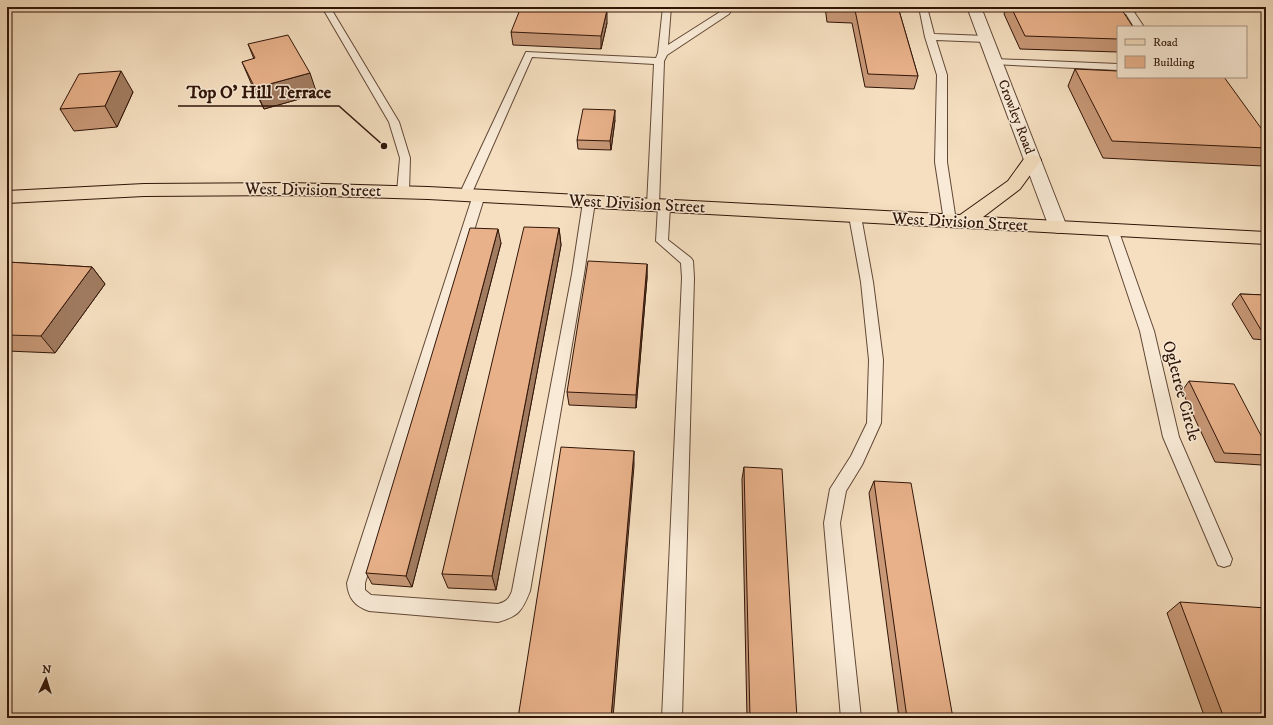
<svg xmlns="http://www.w3.org/2000/svg" width="1273" height="725" viewBox="0 0 1273 725" font-family="'IM FELL DW Pica',serif">
  <style>
    .lines { fill: none; stroke-linecap: round; stroke-linejoin: round }
    .lane-casing { stroke: #624836; stroke-width: 2 }
    .street-casing { stroke: #624836; stroke-width: 2 }
    .primary-casing { stroke: #311508; stroke-width: 2 }
    .lane { fill: #f8ead6; fill-rule: evenodd }
    .street { fill: #f8ead6; fill-rule: evenodd }
    .primary { fill: #f5dfc0; fill-rule: evenodd }
    .wall { fill: #c89877; stroke: #311508 }
    .shaded-wall { fill: #a27c61; stroke: #311508 }
    .building { fill: #e8b18a; stroke: #311508 }
    .labels { text-anchor: middle; dominant-baseline: central; stroke-width: 3; stroke-linejoin: round; paint-order: stroke }
    .far-street-label { font-size: 14px; fill: #311508; stroke: #f8ead6 }
    .street-label { font-size: 17px; fill: #311508; stroke: #f8ead6 }
    .leader { fill: none; stroke: #311508; stroke-width: 1.5 }
    .callout-dot { fill: #311508; stroke: #f8ead6; stroke-width: 1.5 }
    .callout-label { font-size: 18px; text-anchor: middle; font-weight: bold; fill: #311508; stroke: #f8ead6; stroke-width: 3; stroke-linejoin: round; paint-order: stroke }
  </style>
  <rect width="100%" height="100%" fill="#f5dfc0"/>
  <filter id="stains"><feTurbulence type="fractalNoise" baseFrequency=".005" numOctaves="4"/><feColorMatrix values="0 0 0 0 .2 0 0 0 0 .09 0 0 0 0 .02 0 0 0 .5 -.17"/></filter>
  <radialGradient id="worn" r=".72"><stop offset=".6" stop-color="#630" stop-opacity="0"/><stop offset="1" stop-color="#630" stop-opacity=".3"/></radialGradient>
  <g class="lines">
    <g class="lane-casing">
      <g id="lane">
        <polygon points="322,7 330,7 399,122 410,158 409,192 407,195 399,195 397,192 400,158 389,122"/>
        <polygon points="663,7 671,7 668,45 723,10 725,7 733,7 729,14 667,55 664,61 659,205 664,202 668,203 670,206 668,240 691,258 693,261 694,278 682,718 662,718 682,278 681,263 656,241 658,206 653,209 649,208 647,205 654,64 532,57 471,195 469,198 461,198 459,195 526,52 656,58 658,53"/>
        <polygon points="919,7 927,7 934,34 986,36 991,39 986,42 936,40 947,75 947,162 956,221 954,224 946,224 944,221 935,162 937,75 925,37"/>
        <polygon points="1104,7 1132,9 1144,27 1134,27 1126,14 1101,12 1100,10"/>
        <polygon points="995,59 1118,64 1118,70 992,64 990,62 992,60"/>
        <path d="M479,191l4,1 2,3 -120,388v7l6,5 127,9c8,-2 11,-5 14,-13l60,-317 11,-72 2,-3h8l2,3 -11,72 -54,317c-8,20 -11,25 -32,31l-129,-11c-14,-5 -21,-13 -22,-28l126,-388 2,-3z"/>
        <polygon points="855,212 859,213 861,216 873,282 883,360 881,423 862,465 846,491 840,523 861,718 841,718 824,523 830,489 851,456 867,423 869,360 861,282 849,216 851,213"/>
        <polygon points="1112,225 1116,226 1118,229 1154,331 1179,437 1232,559 1230,565 1224,567 1218,565 1163,437 1140,331 1106,229 1108,226"/>
      </g>
    </g>
    <g class="street-casing">
      <polygon id="street" points="967,7 981,7 1067,227 1065,231 1058,233 1051,231 1049,227"/>
    </g>
    <g class="primary-casing">
      <polygon id="primary" points="1032,155 1038,156 1041,160 1020,189 983,217 1266,232 1266,244 428,199 291,195 144,196 7,203 7,191 144,184 291,183 428,187 960,215 1008,181 1026,156"/>
    </g>
    <use href="#lane" class="lane"/>
    <use href="#street" class="street"/>
    <use href="#primary" class="primary"/>
  </g>
  <g class="wall">
    <polygon points="825,7 898,7 918,76 914,89 865,87 852,23 827,22"/>
    <polygon points="1007,7 1120,7 1118,27 1118,52 1020,49 1004,14"/>
    <polygon points="576,8 607,23 601,49 513,45 511,32"/>
    <polygon points="248,44 317,94 264,109 251,83 242,62 254,59"/>
    <polygon points="1075,69 1266,135 1266,162 1263,166 1103,158 1068,86"/>
    <polygon points="133,92 117,127 74,131 60,109"/>
    <polygon points="615,120 611,150 578,149 577,140"/>
    <polygon points="559,228 561,245 496,590 448,588 442,574"/>
    <polygon points="501,243 412,587 372,584 366,573"/>
    <polygon points="7,262 92,267 105,284 55,353 7,351"/>
    <polygon points="647,264 647,278 636,408 569,405 567,392"/>
    <polygon points="1240,294 1266,295 1266,340 1253,339 1232,304"/>
    <polygon points="1189,381 1266,445 1266,461 1262,465 1215,462 1182,391"/>
    <polygon points="744,467 797,718 747,718 742,479"/>
    <polygon points="874,481 953,718 899,718 869,493"/>
    <polygon points="1180,602 1266,718 1205,718 1167,613"/>
  </g>
  <g class="shaded-wall">
    <polygon points="607,10 607,23 601,49 601,36"/>
    <polygon points="121,71 133,92 117,127 105,106"/>
    <polygon points="310,73 317,94 264,109 255,88"/>
    <polygon points="615,110 615,120 611,150 610,141"/>
    <polygon points="559,228 561,245 496,590 492,576"/>
    <polygon points="498,229 501,243 412,587 406,576"/>
    <polygon points="647,264 647,278 636,408 636,395"/>
    <polygon points="92,267 105,284 55,353 41,336"/>
    <polygon points="634,451 634,466 613,718 611,718"/>
  </g>
  <g class="building">
    <polygon points="521,7 573,7 572,8 607,10 601,36 511,32"/>
    <polygon points="829,7 898,7 918,76 868,74 855,10 829,9"/>
    <polygon points="1011,7 1120,7 1133,27 1118,27 1118,39 1025,36"/>
    <polygon points="288,35 310,73 255,88 242,62 255,58 248,44"/>
    <polygon points="1075,69 1118,71 1118,77 1224,77 1266,135 1266,148 1112,141"/>
    <polygon points="121,71 105,106 60,109 79,74"/>
    <polygon points="583,109 615,110 610,141 577,140"/>
    <polygon points="524,227 559,228 492,576 442,574"/>
    <polygon points="470,228 498,229 406,576 366,573"/>
    <polygon points="588,261 647,264 636,395 567,392"/>
    <polygon points="7,262 92,267 41,336 7,335"/>
    <polygon points="1240,294 1266,295 1266,330 1261,330"/>
    <polygon points="1189,381 1234,384 1266,445 1266,455 1224,453"/>
    <polygon points="561,447 634,451 611,718 518,718"/>
    <polygon points="744,467 782,469 797,718 750,718"/>
    <polygon points="874,481 911,483 953,718 907,718"/>
    <polygon points="1180,602 1266,608 1266,718 1224,718"/>
  </g>
  <g class="labels">
    <g class="far-street-label">
      <text transform="translate(1016 117) rotate(69)">Crowley Road</text>
    </g>
    <g class="street-label">
      <text transform="translate(313 190) rotate(1)">West Division Street</text>
      <text transform="translate(637 204) rotate(3)">West Division Street</text>
      <text transform="translate(960 222) rotate(3)">West Division Street</text>
      <text transform="translate(1181 391) rotate(75)">Ogletree Circle</text>
    </g>
  </g>
  <path class="leader" d="M384 146L339 106H178"/>
  <circle class="callout-dot" cx="384" cy="146" r="4"/>
  <g class="callout-label">
    <text x="259" y="98">Top O' Hill Terrace</text>
  </g>
  <rect width="1273" height="725" fill="none" stroke="#f5dfc0" stroke-width="24"/>
  <rect x="8" y="8" width="1257" height="709" fill="none" stroke="#311508" stroke-width="2"/>
  <rect x="12" y="12" width="1249" height="701" fill="none" stroke="#311508"/>
  <rect x="1117" y="26" width="130" height="52" fill="#f8ead6" stroke="#a89584"/>
  <rect x="1125" y="39" width="20" height="6" fill="#f5dfc0" stroke="#a89584"/>
  <text x="1153" y="46" font-size="12" fill="#311508">Road</text>
  <rect x="1125" y="56" width="20" height="12" fill="#e8b18a" stroke="#a89584"/>
  <text x="1153" y="66" font-size="12" fill="#311508">Building</text>
  <g transform="translate(46 679) rotate(4)" stroke="#f8ead6" stroke-width="3" paint-order="stroke">
  <path d="M0-3L7 15L0 10L-7 15Z" fill="#311508"/>
  <text y="-6" font-size="11" font-weight="bold" text-anchor="middle" fill="#311508">N</text>
  </g>
  <rect width="100%" height="100%" filter="url(#stains)"/>
  <rect width="100%" height="100%" fill="url(#worn)"/>
</svg>
